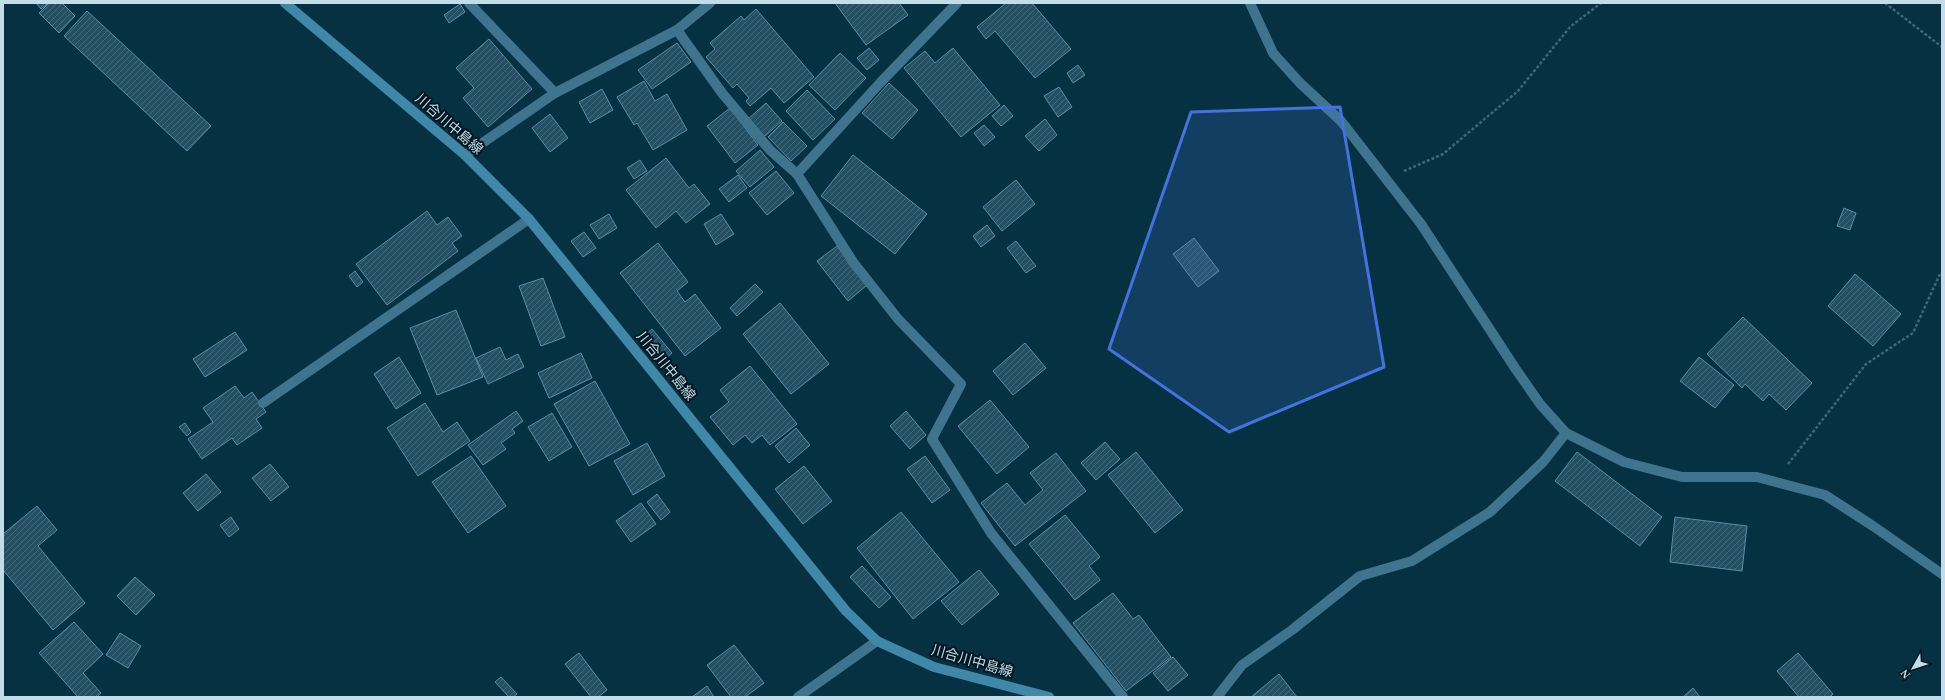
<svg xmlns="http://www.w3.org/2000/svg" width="1945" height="700" viewBox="0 0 1945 700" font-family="'Times New Roman','Noto Sans JP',serif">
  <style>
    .building { fill: url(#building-hatch); stroke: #598ea8 }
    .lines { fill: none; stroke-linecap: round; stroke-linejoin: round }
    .path { stroke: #406576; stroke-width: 2.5; stroke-dasharray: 3 2; stroke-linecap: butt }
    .minor { stroke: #40748e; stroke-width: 10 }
    .secondary { stroke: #4087a8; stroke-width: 10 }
    .marked { fill: #4672dc; fill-opacity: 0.2; stroke: #4672dc; stroke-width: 3; stroke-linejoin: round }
    .labels { text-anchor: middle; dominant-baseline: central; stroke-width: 4; stroke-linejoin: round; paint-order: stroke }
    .street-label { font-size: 14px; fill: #c2dcea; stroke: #031822 }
  </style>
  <defs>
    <pattern id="building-hatch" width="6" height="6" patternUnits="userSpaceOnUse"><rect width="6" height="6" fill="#254f63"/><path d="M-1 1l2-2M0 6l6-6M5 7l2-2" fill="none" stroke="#43687a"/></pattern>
  </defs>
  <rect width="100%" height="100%" fill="#063143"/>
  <g class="building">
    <polygon points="36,3 46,3 47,4 41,9"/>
    <polygon points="49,3 62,3 75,16 59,33 39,13"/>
    <polygon points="835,3 899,3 908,15 866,45"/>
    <polygon points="1006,3 1032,3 1071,49 1035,78 995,31 986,39 977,27"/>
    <polygon points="460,4 465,12 449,23 444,15"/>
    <polygon points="756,9 814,77 784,103 771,88 750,106 746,101 749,98 737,84 733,88 706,57 715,49 710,43 741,16 744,20"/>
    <polygon points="87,11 211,126 187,151 64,36"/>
    <polygon points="489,39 532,89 488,127 463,98 474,88 456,68"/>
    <polygon points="677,43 691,62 652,89 638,70"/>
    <polygon points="869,48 879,60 867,70 857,58"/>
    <polygon points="953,48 1000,105 961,137 904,68 925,51 935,63"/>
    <polygon points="840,53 866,78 835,110 809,85"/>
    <polygon points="1078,65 1085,75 1073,83 1067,73"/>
    <polygon points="644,81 655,101 667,94 687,130 653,150 637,123 634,125 617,97"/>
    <polygon points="889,83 918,110 892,139 862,113"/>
    <polygon points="1059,87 1072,107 1058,117 1044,96"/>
    <polygon points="602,89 613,110 590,123 579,102"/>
    <polygon points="807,90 835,119 813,140 786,111"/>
    <polygon points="766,103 782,121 764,137 748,119"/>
    <polygon points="1004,105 1013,116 1001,126 992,116"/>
    <polygon points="730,108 758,145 735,163 707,126"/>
    <polygon points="550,114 568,138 550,152 532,128"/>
    <polygon points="1045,119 1057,135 1039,151 1025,136"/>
    <polygon points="783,122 807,146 791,161 768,137"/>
    <polygon points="984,125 995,137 984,146 974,133"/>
    <polygon points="760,150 774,167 750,187 736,171"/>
    <polygon points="853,155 927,214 895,254 821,196"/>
    <polygon points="666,158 689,188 694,184 710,204 686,223 676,211 656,228 626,190"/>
    <polygon points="640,160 647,171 634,179 627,168"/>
    <polygon points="776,171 794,193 767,215 749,193"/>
    <polygon points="738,175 747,188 729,202 719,189"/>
    <polygon points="1016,180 1035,204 1002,231 983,207"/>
    <polygon points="1844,208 1856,213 1850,230 1837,226"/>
    <polygon points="427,211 437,225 448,217 462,236 452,243 458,251 387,305 356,264"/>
    <polygon points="609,214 617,228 599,239 590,225"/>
    <polygon points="721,214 734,234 716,245 704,224"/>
    <polygon points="987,225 995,236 981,247 973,236"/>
    <polygon points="584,232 596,248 583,257 571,241"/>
    <polygon points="1194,238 1219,271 1198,287 1173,254"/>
    <polygon points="1016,241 1036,266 1026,273 1007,248"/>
    <polygon points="658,243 688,282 677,291 685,302 695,294 721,328 685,356 620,273"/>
    <polygon points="837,246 867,285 848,301 817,261"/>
    <polygon points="355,271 363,282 357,287 349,276"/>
    <polygon points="1855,274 1901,314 1873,346 1828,306"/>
    <polygon points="543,278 565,337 541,346 519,286"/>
    <polygon points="755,284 763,292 737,316 730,308"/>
    <polygon points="780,303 829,364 791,394 743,334"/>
    <polygon points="456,310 483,377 437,395 410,328"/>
    <polygon points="1743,317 1812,383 1786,410 1769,394 1763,401 1745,384 1742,388 1707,354"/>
    <polygon points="652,329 672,353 665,359 645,335"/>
    <polygon points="235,332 247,350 205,377 193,359"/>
    <polygon points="1025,343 1046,368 1013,395 993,371"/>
    <polygon points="500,347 506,360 518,354 524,367 488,384 476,358"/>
    <polygon points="581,353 592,378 549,398 538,373"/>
    <polygon points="399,357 421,393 396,409 374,374"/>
    <polygon points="1699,357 1734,385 1715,408 1680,381"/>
    <polygon points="750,366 797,424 770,445 762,435 752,443 745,435 733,445 710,417 729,402 720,390"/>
    <polygon points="595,381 630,444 589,466 554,404"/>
    <polygon points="235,386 244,398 252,392 266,412 256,419 262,428 237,445 232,438 202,459 188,439 213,422 203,408"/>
    <polygon points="990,400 1029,447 997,474 958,426"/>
    <polygon points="425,403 443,432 457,422 470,441 418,476 387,428"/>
    <polygon points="516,411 523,421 512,429 515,433 501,443 506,449 483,465 468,445"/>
    <polygon points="906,411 926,435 910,449 890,426"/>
    <polygon points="552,413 572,447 549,461 528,427"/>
    <polygon points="185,423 191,432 187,436 179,427"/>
    <polygon points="796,428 810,445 789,463 775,446"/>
    <polygon points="1105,442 1120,459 1096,480 1081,463"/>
    <polygon points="647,443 665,476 633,495 614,461"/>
    <polygon points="1136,452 1183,510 1155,533 1108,475"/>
    <polygon points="1577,452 1662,517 1640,546 1555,481"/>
    <polygon points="1056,453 1086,491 1015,546 981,503 1007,483 1025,505 1043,490 1030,473"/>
    <polygon points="471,456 506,506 468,533 432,482"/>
    <polygon points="925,456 950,490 932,503 907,469"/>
    <polygon points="270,464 289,487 271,501 252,478"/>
    <polygon points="804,466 832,501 803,524 775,489"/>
    <polygon points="206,474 221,492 198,511 183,493"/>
    <polygon points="657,494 670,512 661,520 647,502"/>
    <polygon points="641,503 656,524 631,542 616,521"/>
    <polygon points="37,506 57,530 38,546 85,603 53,630 3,570 3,534"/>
    <polygon points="901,512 959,582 913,619 857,548"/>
    <polygon points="1065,515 1100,557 1089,566 1100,580 1075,600 1029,544"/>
    <polygon points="231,517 239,529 229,537 220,525"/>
    <polygon points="1675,517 1747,526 1742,571 1670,562"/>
    <polygon points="862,566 891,597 879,608 850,577"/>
    <polygon points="979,570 999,594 962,625 941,601"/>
    <polygon points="135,577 155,595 136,615 117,596"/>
    <polygon points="1113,593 1133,619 1139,615 1171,657 1126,691 1073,623"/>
    <polygon points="74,622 103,654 83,673 101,693 97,697 78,697 39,653"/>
    <polygon points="120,633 141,646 128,668 106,655"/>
    <polygon points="734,645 764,683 745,697 731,697 707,665"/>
    <polygon points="579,653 607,690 598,697 591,697 565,664"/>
    <polygon points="1798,653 1833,694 1830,697 1799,697 1777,671"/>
    <polygon points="1173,657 1188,675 1168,691 1153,673"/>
    <polygon points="1279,674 1297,697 1251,697"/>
    <polygon points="501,677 517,694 513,697 509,697 495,682"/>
    <polygon points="707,686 714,697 692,697"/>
    <polygon points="1693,688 1700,697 1683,697"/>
  </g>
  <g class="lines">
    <g class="path">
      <polyline points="1885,3 1942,47"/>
      <polyline points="1404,171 1443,154 1518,91 1570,27 1601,3"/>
      <polyline points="1788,464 1866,364 1913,333 1939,276 1942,273"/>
    </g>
    <g class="minor">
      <polyline points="469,3 555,93"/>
      <polyline points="1250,3 1273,53 1300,83 1341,121 1421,224 1515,368 1540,404 1566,433 1624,462 1682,477 1757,477 1825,495 1873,526 1942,574"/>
      <polyline points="677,30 722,93 770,150 797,174 853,262 898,319 961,384 932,439 991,533 1123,697"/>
      <polyline points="465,155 555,93 677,30 710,3"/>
      <polyline points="797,174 880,83 957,3"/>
      <polyline points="263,403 529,219"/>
      <polyline points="798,697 877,641"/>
      <polyline points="1217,697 1242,665 1292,630 1360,576 1412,561 1490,512 1543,462 1566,433"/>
    </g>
    <polyline class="secondary" points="285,3 465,155 529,219 846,611 877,641 934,667 1049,697"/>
  </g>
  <path class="marked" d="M1340,107l44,260 -155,65 -120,-83 82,-237z"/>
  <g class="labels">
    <g class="street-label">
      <text transform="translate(449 124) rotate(41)">川合川中島線</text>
      <text transform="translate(666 366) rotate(51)">川合川中島線</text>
      <text transform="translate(972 661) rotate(16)">川合川中島線</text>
    </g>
  </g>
  <rect width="1945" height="700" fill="none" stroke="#c2dcea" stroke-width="8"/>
  <g transform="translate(1913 668) rotate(231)" stroke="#031822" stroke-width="3" paint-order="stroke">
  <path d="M0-3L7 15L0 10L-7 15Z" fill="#c2dcea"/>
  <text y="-6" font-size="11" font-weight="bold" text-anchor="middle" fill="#c2dcea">N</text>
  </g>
</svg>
